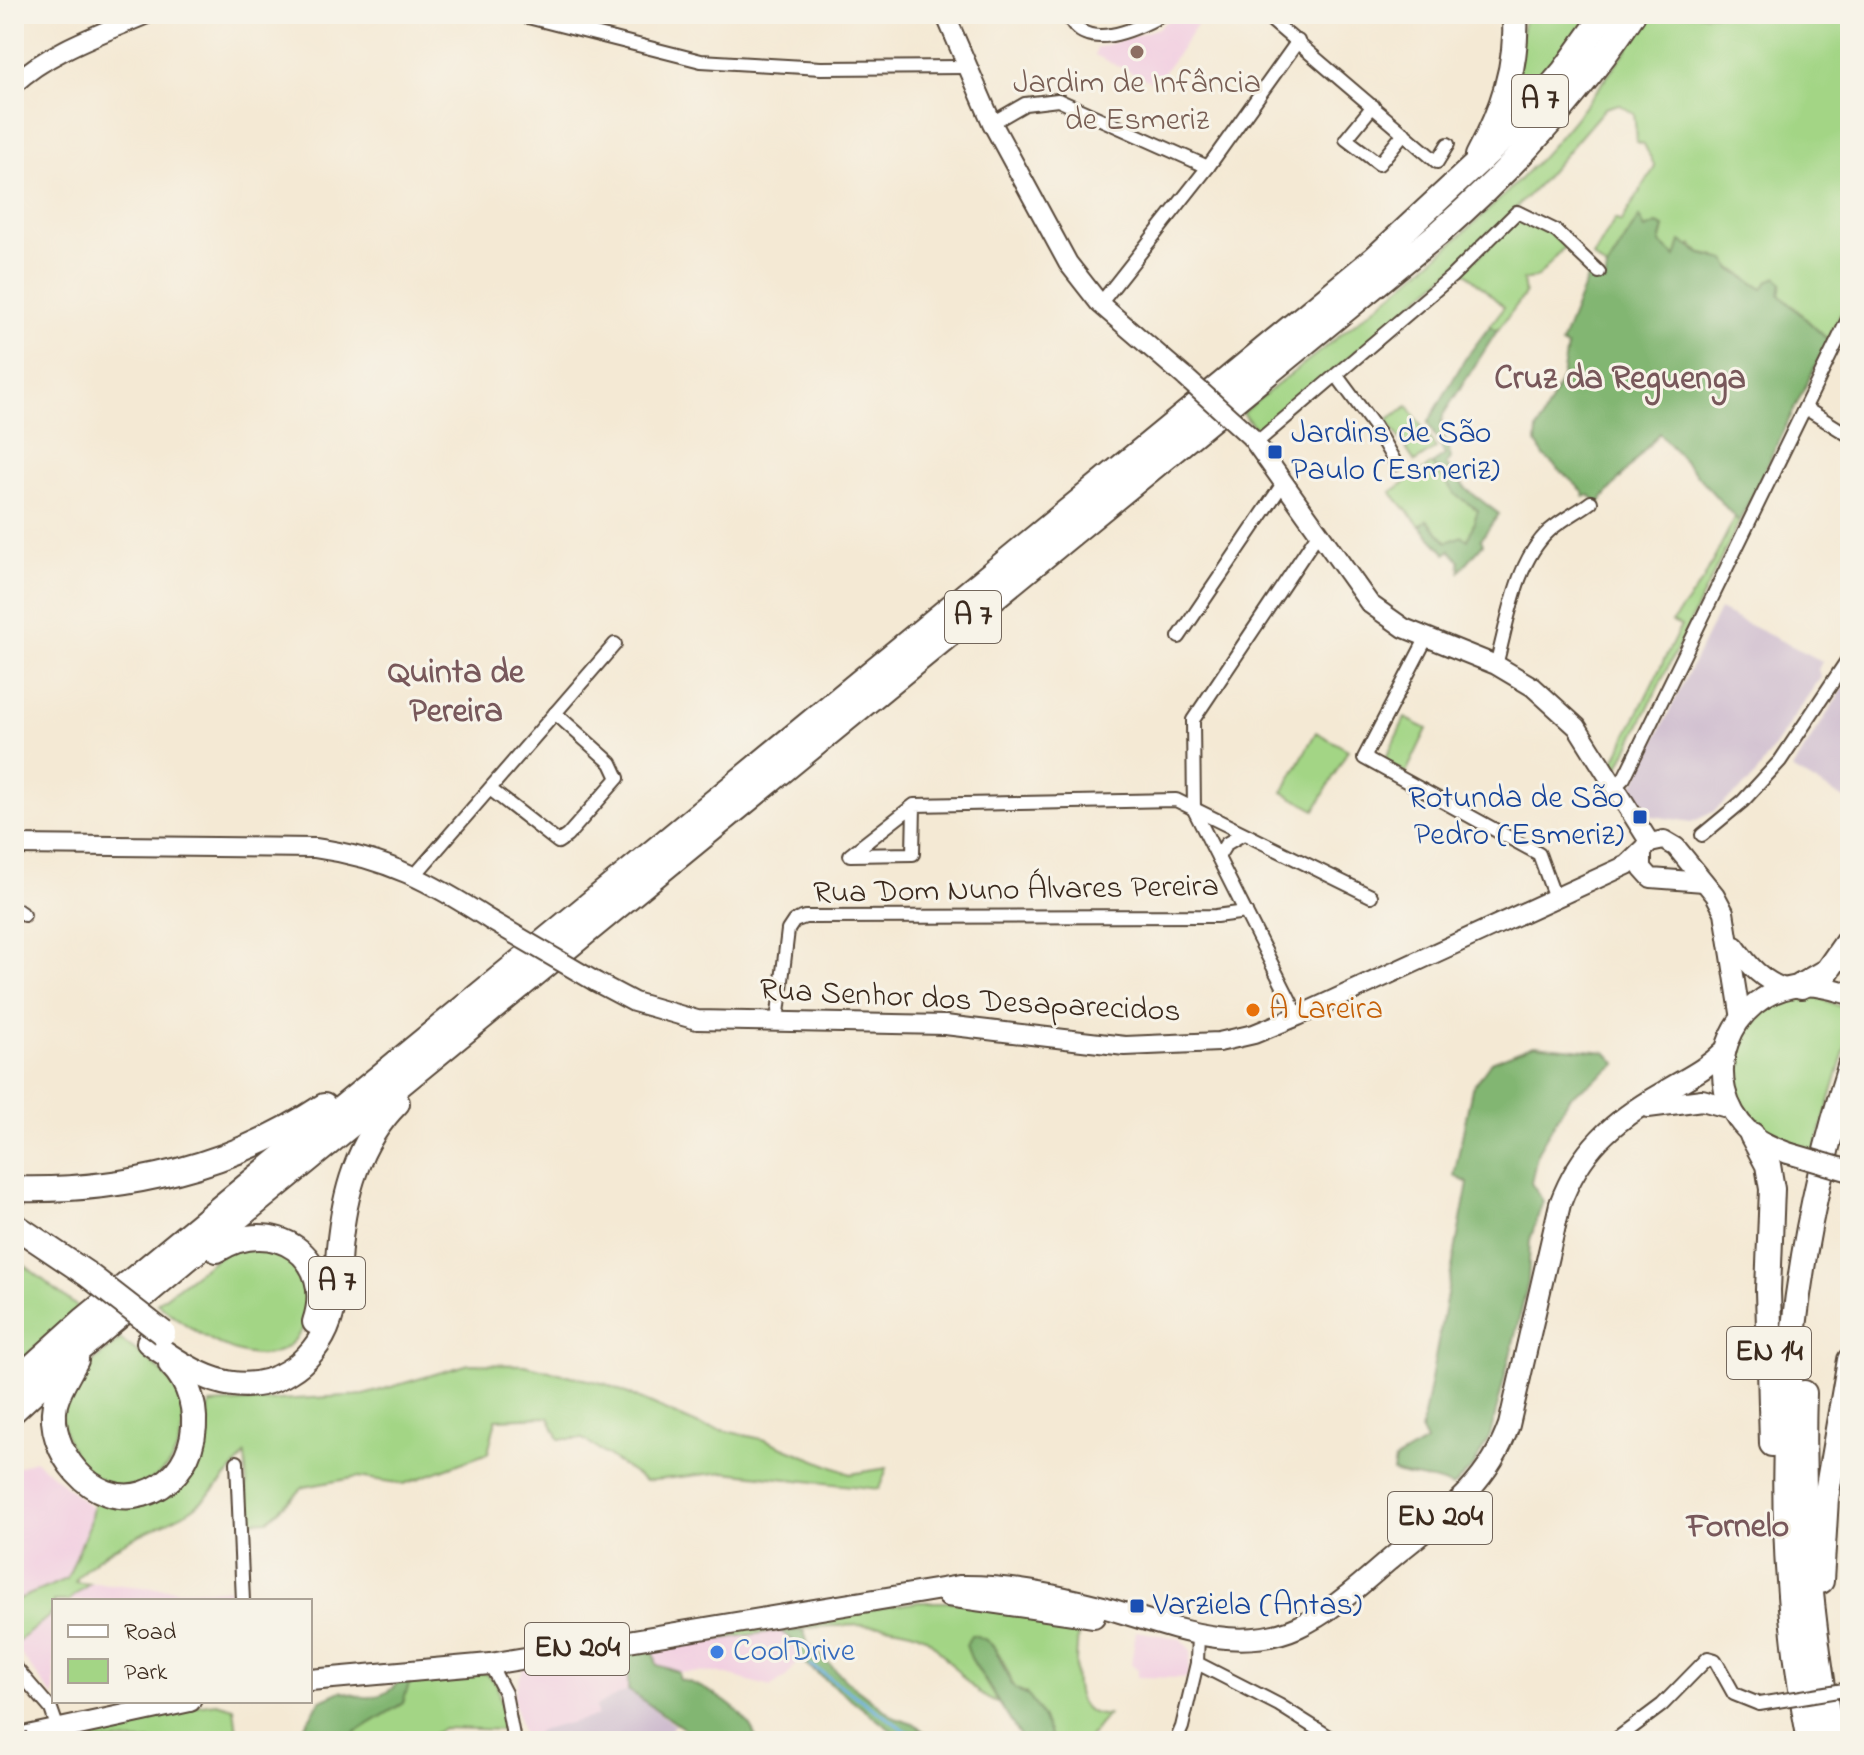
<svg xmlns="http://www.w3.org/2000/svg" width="1864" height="1755" viewBox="0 0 1864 1755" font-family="'Indie Flower',sans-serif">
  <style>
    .built { fill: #f2cfe1 }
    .industrial { fill: #cfbdcf }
    .green { fill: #a3d585; stroke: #6f8052; stroke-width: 2 }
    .forest { fill: #82b672; stroke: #5e7048; stroke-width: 2 }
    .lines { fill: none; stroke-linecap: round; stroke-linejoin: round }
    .stream { stroke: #6cb0e2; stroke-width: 3 }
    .street-casing { stroke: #574739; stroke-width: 16 }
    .secondary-casing { stroke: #574739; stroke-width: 22 }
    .primary-casing { stroke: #574739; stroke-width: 24 }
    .highway-casing { stroke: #574739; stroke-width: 28 }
    .street { stroke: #fff; stroke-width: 12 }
    .secondary { stroke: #fff; stroke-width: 18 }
    .primary { stroke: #fff; stroke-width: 20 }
    .highway { stroke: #fff; stroke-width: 24 }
    .street-bridge-casing { stroke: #574739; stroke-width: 16; stroke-linecap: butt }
    .secondary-bridge-casing { stroke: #574739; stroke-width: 22; stroke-linecap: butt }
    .primary-bridge-casing { stroke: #574739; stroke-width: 24; stroke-linecap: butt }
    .highway-bridge-casing { stroke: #574739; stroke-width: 28; stroke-linecap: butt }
    .street-bridge { stroke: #fff; stroke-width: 12 }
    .secondary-bridge { stroke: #fff; stroke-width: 18 }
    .primary-bridge { stroke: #fff; stroke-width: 20 }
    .highway-bridge { stroke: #fff; stroke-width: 24 }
    .education-dot { fill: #8d6e63; stroke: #f7f3e8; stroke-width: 3 }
    .transit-dot { fill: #1a4fb4; stroke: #f7f3e8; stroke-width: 3 }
    .food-dot { fill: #e8710a; stroke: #f7f3e8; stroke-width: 3 }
    .shop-dot { fill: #3f7fe0; stroke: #f7f3e8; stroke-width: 3 }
    .labels { text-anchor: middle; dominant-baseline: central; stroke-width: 6; stroke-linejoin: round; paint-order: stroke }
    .shield { fill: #f7f3e8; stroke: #73665b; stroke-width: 2 }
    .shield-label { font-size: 30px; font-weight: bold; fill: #3b2a1e }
    .education-label { font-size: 32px; fill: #785e54; stroke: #f7f3e8 }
    .transit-label { font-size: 32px; fill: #164399; stroke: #f7f3e8; text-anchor: start }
    .street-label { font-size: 32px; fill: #3b2a1e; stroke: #f7f3e8 }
    .food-label { font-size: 32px; fill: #c56008; stroke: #f7f3e8; text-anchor: start }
    .shop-label { font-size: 32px; fill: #366cbe; stroke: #f7f3e8; text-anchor: start }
    .neighbourhood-label { font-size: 34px; font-weight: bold; fill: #78585b; stroke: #f7f3e8 }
  </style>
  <rect width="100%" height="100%" fill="#f7f3e8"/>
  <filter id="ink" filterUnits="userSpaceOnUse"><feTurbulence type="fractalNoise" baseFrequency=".0125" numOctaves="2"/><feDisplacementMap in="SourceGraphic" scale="16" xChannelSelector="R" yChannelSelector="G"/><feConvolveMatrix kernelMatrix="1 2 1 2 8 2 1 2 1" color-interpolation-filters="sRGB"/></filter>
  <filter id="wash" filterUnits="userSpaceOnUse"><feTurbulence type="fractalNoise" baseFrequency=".006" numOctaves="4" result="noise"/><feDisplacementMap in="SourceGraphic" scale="32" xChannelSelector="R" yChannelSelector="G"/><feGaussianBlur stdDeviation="1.8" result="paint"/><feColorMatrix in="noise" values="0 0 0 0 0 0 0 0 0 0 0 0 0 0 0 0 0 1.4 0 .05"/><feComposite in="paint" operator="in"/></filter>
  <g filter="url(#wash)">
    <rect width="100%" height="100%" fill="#f4e9d4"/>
    <g class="built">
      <polygon points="1176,14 1205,14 1156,84 1095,55 1097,48 1158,28"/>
      <polygon points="35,1460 94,1510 67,1579 14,1601 14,1469"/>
      <polygon points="97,1583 180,1590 230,1589 230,1601 68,1601 89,1584"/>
      <polygon points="54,1612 54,1698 14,1645"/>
      <polygon points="779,1630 793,1640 799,1651 799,1659 787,1676 771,1687 720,1673 679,1672 657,1665 653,1649"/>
      <polygon points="1136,1631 1181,1639 1191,1651 1188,1678 1137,1677 1138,1670 1131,1664"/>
      <polygon points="617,1648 628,1655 628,1690 597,1706 597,1716 523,1738 513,1697 524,1666"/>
    </g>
    <g class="industrial">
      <polygon points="1719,610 1822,661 1818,670 1821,676 1753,779 1713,812 1692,822 1646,815 1637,811 1628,796"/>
      <polygon points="1850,678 1850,802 1792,769"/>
      <polygon points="628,1690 675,1725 661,1741 528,1741 538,1731 597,1716 596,1706"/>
    </g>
    <g class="green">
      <polygon points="1525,14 1592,14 1507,123"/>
      <path d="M1652,14h198v281l-22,45 -48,-46 -17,-4 -48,-34 -14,-2 -9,-9 -16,13 -16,-15 4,-16 -7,-3 -12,6 -6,-12 -32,51 -14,-12 22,-38 6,3 34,-55 -11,-23 -7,-2 -3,-28 -15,-10 -14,4 -62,72 -68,70 -215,183 -18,-20c96,-78 199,-152 285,-241 48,-48 86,-103 125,-158z"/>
      <polygon points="1518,217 1547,230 1565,246 1538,277 1523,280 1525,294 1497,331 1490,326 1504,307 1464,271"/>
      <polygon points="1408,406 1436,448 1415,462 1387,420"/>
      <polygon points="1432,464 1456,495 1478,510 1468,541 1447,542 1427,520 1420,526 1391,492"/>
      <polygon points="1735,517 1739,522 1619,767 1610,769 1681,626 1672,622 1704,579"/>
      <polygon points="1405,718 1427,729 1406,773 1384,762"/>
      <polygon points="1316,732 1348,750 1315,810 1283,792"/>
      <path d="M1804,995l14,2 32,14v20l-36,123c-31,-13 -63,-23 -79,-56 -3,-6 -2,-17 -2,-24 -3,-42 31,-75 71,-79z"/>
      <path d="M257,1245l30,10 22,30c-2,12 0,32 -6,43 -35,62 -111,2 -146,-25l66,-50z"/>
      <polygon points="14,1257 80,1309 14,1367"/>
      <path d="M120,1339c46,33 82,58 54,117 -8,17 -25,28 -44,30 -37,5 -73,-42 -67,-78 4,-29 37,-51 57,-69z"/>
      <path d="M469,1364l55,1 82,19 93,41 67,15 84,34 37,-6 -8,21 -154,-17 -80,9 -62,-42h-24l-10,-22 -53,2 -8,34 -84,31 -46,-7 -54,10 -36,33 -19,1 -4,-66c-14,17 -38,44 -56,56 -33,19 -95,38 -114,71l14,2 -21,17h-14v11l-40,33v-44l53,-22 23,-56 5,-29 43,6 65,-60 7,-36 154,-9z"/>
      <path d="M918,1602h43l116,19c5,29 -19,97 31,94l-22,26h-33l-27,-48 -12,-5c-9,-22 -16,-50 -43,-53v23l27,45c-30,-9 -48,-47 -72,-65 -40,-29 -193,-1 -244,7l3,-8z"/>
      <polygon points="485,1673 497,1684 506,1730 443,1728 421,1741 408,1741 412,1733 398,1733 397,1741 350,1741 356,1732 403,1703 406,1679"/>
      <polygon points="216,1703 234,1708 238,1741 90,1741 85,1732 168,1710"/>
    </g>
    <g class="forest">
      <polygon points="1639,217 1645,229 1657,224 1664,227 1660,243 1676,257 1681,241 1701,254 1726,260 1731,269 1763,289 1768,281 1777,277 1782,283 1780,295 1828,340 1739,522 1659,433 1599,503 1589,495 1584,497 1583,491 1545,457 1536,443 1537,430 1562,378 1567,347 1561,344 1589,273 1605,282 1607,269"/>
      <polygon points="1490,326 1497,331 1443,415 1441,426 1451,458 1446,465 1465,488 1499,514 1481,539 1483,544 1460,571 1459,560 1450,550 1446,554 1420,526 1427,520 1447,542 1462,536 1468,540 1478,510 1456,495 1432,464 1445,455 1428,423 1465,359"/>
      <path d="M1534,1045l72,7 11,12 -48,34 -31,53 -7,32 12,18 -13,39 -2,43 -38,153 -16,30 -22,21c-20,-11 -38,-7 -59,-15l2,-12 31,-18 -5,-10 47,-249 -14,-7 18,-88 19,-26z"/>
      <path d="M779,1630l25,1 4,13 39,37 48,37 21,7 19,16h-30l-106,-82c1,-15 -9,-21 -20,-29z"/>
      <path d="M971,1635c30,4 28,31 42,51 4,5 11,7 16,11 8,9 19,31 24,44h-30l-52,-83 -5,-13z"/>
      <path d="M631,1648l22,1 4,16 22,7v7c29,8 69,32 78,62h-55l-74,-51v-35z"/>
      <path d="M406,1679l3,5 -6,19 -47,29 -6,9h-55l26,-41 20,-9c17,6 34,11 50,-2 7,-5 6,-9 15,-10z"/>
    </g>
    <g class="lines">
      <polyline class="stream" points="811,1665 903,1729 928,1741"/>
    </g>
  </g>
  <g filter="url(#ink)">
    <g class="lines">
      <g class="street-casing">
        <g id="street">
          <polyline points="516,14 701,61 821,68 966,67"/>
          <path d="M1068,14c15,41 69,15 96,0"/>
          <polyline points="1264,14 1437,162 1448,144"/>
          <polyline points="1373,106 1346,139 1379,164 1404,133"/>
          <polyline points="992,123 1025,104 1058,100 1208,167"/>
          <polyline points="1100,304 1208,167 1298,41"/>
          <polyline points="1337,376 1374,426 1396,464"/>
          <polyline points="1805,408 1850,436"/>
          <polyline points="1256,443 1451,277 1517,212 1556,231 1599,272"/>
          <polyline points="1179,637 1284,482"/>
          <polyline points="1427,637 1364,758 1539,854 1555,898"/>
          <path d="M1496,665c12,-42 19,-103 53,-134 12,-11 29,-19 42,-29"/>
          <polyline points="490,789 558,842 567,836 618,778 611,763 555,713"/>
          <polyline points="1613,789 1624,778 1850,315"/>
          <polyline points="914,805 913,854 850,855 914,805 1176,800 1371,896"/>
          <polyline points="1702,835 1743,801 1780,761 1850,656"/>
          <polyline points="1218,857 1226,844 1243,834"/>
          <polyline points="415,875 615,644"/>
          <polyline points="14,908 24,915"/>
          <polyline points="1298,1016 1194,810 1193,720 1319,532"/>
          <polyline points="777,1022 788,930 794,921 805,917 1216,916 1246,912"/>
          <polyline points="237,1462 243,1601"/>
          <polyline points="1198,1633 1197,1663 1279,1705 1336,1741"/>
          <polyline points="490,1664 505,1693 514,1741"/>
          <polyline points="14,1666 51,1709 58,1729"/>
          <polyline points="1176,1741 1182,1727 1197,1663"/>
          <polyline points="1614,1741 1662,1705 1708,1658 1715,1660 1734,1694 1759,1704"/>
        </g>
      </g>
      <g class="secondary-casing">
        <g id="secondary">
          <polyline points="945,14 992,123 1068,263 1100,304 1186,378"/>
          <path d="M14,84c35,-33 89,-51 133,-70"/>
          <polyline points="1251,437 1370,604 1404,628 1496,665 1533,687 1577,727 1650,843"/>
          <path d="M14,845l301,3c72,10 116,34 175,72"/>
          <polyline points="1642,853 1642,868 1651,878 1704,882"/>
          <path d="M1735,946c15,21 27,34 51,43"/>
          <polyline points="596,982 634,1002 697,1020 945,1025 1125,1046 1219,1042 1254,1034 1298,1016 1627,865 1650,843 1664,840 1676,847 1715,895 1724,912 1741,1019"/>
        </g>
      </g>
      <g class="primary-casing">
        <g id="primary">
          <polyline points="1648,1107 1702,1100 1731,1108"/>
          <path d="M1788,1153c-13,-5 -28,-10 -38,-20 -54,-50 -22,-141 51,-147 16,-2 34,4 49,8"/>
          <polyline points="948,1596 1094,1617"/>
          <path d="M310,1680l180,-16 469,-78c49,-1 97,9 144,21 61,17 132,49 195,20 38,-17 70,-50 102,-76 46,-37 89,-68 109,-126l51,-221c20,-54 53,-83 102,-111 22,-14 42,-22 61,-41"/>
          <polyline points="14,1739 190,1701"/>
        </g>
      </g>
      <g class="highway-casing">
        <g id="highway">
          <path d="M1478,156c24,-45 40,-90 37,-142"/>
          <polyline points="1801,986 1827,971 1850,938"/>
          <polyline points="1752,1135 1768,1165 1772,1189 1768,1290 1772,1444"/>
          <path d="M14,1189c110,3 218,-22 310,-83"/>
          <polyline points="14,1225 87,1274"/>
          <path d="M217,1250c56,-36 120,7 98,72"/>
          <path d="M149,1342c40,30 90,61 139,30 19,-11 34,-30 41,-51 8,-24 8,-49 10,-73 5,-53 18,-105 58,-145"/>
          <path d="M76,1360c-7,14 -17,28 -21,44 -9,46 37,105 88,90 56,-17 67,-91 28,-130"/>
          <polyline points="14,1383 85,1319 1374,259 1517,126 1564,71 1605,14"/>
          <path d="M1804,1393c-4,120 7,230 28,348"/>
          <path d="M14,1410l68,-63 104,-87 1254,-1028c74,-65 138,-135 193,-218"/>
          <polyline points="1821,1581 1826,1498 1850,1360"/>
          <path d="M1810,1741c-43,-224 -30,-457 40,-674"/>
        </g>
      </g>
      <use href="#street" class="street"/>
      <use href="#secondary" class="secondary"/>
      <use href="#primary" class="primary"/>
      <use href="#highway" class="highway"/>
      <g class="street-bridge-casing">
        <polyline id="street-bridge" points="1759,1704 1850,1689"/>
      </g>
      <g class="secondary-bridge-casing">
        <g id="secondary-bridge">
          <polyline points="1186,378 1251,437"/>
          <polyline points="490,920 596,982"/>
        </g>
      </g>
      <g class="primary-bridge-casing">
        <polyline id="primary-bridge" points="1788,1153 1850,1171"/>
      </g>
      <g class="highway-bridge-casing">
        <g id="highway-bridge">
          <polyline points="87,1274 163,1333"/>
          <polyline points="14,1737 16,1741"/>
        </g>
      </g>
      <use href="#street-bridge" class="street-bridge"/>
      <use href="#secondary-bridge" class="secondary-bridge"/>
      <use href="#primary-bridge" class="primary-bridge"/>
      <use href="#highway-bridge" class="highway-bridge"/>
    </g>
  </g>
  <circle class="education-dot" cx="1137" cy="52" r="8"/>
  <g class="transit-dot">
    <rect x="1267" y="444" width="16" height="16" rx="4"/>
    <rect x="1632" y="809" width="16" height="16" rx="4"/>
    <rect x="1129" y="1598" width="16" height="16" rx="4"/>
  </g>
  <circle class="food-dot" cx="1253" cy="1010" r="8"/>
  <circle class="shop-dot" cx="717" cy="1652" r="8"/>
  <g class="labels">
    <g class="shield">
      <rect x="1512" y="75" width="56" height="52" rx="6"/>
      <rect x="945" y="591" width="56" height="52" rx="6"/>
      <rect x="309" y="1257" width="56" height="52" rx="6"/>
      <rect x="1727" y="1327" width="84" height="52" rx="6"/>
      <rect x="1388" y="1492" width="104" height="52" rx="6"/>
      <rect x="525" y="1623" width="104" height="52" rx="6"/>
    </g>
    <g class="shield-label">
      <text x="1540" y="101">A 7</text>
      <text x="973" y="617">A 7</text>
      <text x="337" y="1283">A 7</text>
      <text x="1769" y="1353">EN 14</text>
      <text x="1440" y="1518">EN 204</text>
      <text x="577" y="1649">EN 204</text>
    </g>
    <g class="education-label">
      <text x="1137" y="84">Jardim de Infância<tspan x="1137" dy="37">de Esmeriz</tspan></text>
    </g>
    <g class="transit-label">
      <text x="1291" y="434">Jardins de São<tspan x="1291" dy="37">Paulo (Esmeriz)</tspan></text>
      <text x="1624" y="799" text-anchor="end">Rotunda de São<tspan x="1624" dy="37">Pedro (Esmeriz)</tspan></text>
      <text x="1153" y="1606">Varziela (Antas)</text>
    </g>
    <g class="street-label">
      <text transform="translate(1016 891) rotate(-1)">Rua Dom Nuno Álvares Pereira</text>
      <text transform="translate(970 1002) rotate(3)">Rua Senhor dos Desaparecidos</text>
    </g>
    <g class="food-label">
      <text x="1269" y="1010">A Lareira</text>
    </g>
    <g class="shop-label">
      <text x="733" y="1652">CoolDrive</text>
    </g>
    <g class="neighbourhood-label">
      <text x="1620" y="380">Cruz da Reguenga</text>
      <text x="456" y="674">Quinta de<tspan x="456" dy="39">Pereira</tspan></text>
      <text x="1738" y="1528">Fornelo</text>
    </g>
  </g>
  <rect width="1864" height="1755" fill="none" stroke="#f7f3e8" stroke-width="48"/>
  <rect x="52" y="1599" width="260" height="104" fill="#f7f3e8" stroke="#aca397" stroke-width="2"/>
  <rect x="68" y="1625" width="40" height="12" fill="#ffffff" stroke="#aca397" stroke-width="2"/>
  <text x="124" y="1639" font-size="24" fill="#3b2a1e">Road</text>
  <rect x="68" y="1659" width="40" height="24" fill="#a3d585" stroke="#aca397" stroke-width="2"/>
  <text x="124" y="1679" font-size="24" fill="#3b2a1e">Park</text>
</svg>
